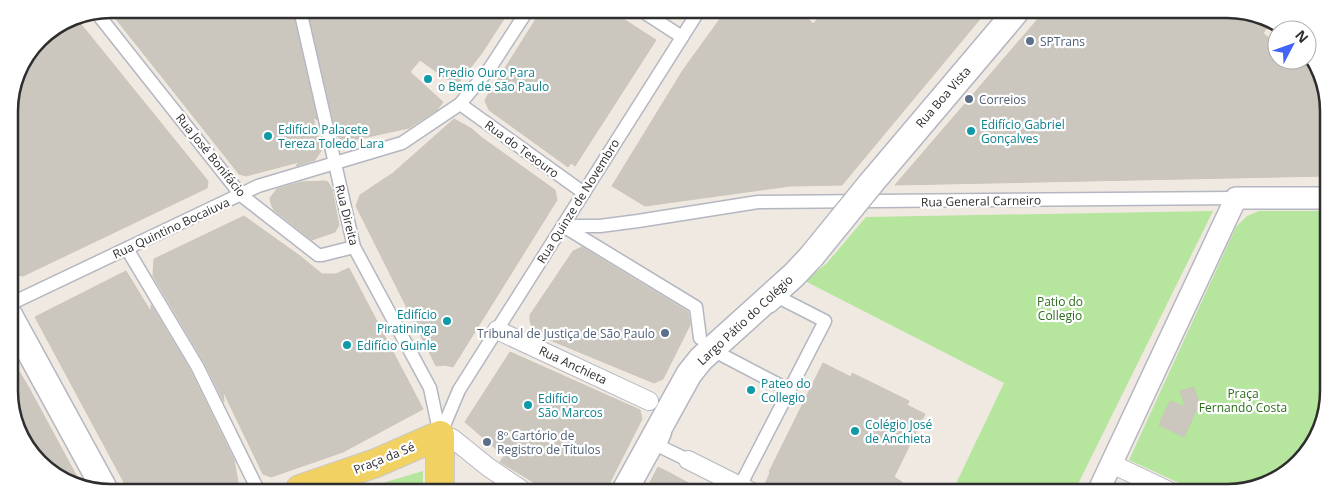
<svg xmlns="http://www.w3.org/2000/svg" width="1337" height="502" viewBox="0 0 1337 502" font-family="'Open Sans',sans-serif">
  <style>
    .green { fill: #b6e59e }
    .building { fill: #cbc7bf; stroke: #cbc5ba }
    .lines { fill: none; stroke-linecap: round; stroke-linejoin: round }
    .pedestrian-casing { stroke: #b4b7c1; stroke-width: 15 }
    .minor-casing { stroke: #b4b7c1; stroke-width: 20 }
    .tertiary-casing { stroke: #b4b7c1; stroke-width: 24 }
    .secondary-casing { stroke: #b4b7c1; stroke-width: 28 }
    .primary-casing { stroke: #c9c9c9; stroke-width: 30 }
    .pedestrian { stroke: #fff; stroke-width: 12 }
    .minor { stroke: #fff; stroke-width: 18 }
    .tertiary { stroke: #fff; stroke-width: 21 }
    .secondary { stroke: #fff; stroke-width: 25 }
    .primary { stroke: #f2d163; stroke-width: 28 }
    .secondary-bridge-casing { stroke: #b4b7c1; stroke-width: 28; stroke-linecap: butt }
    .secondary-bridge { stroke: #fff; stroke-width: 25 }
    .service-dot { fill: #5c6f8a; stroke: #fff; stroke-width: 2 }
    .culture-dot { fill: #0f9aa8; stroke: #fff; stroke-width: 2 }
    .labels { text-anchor: middle; dominant-baseline: central; stroke-width: 4.5; stroke-linejoin: round; paint-order: stroke }
    .service-label { font-size: 12px; fill: #4e5e75; stroke: #fff; text-anchor: start }
    .culture-label { font-size: 12px; fill: #0d838f; stroke: #fff; text-anchor: start }
    .street-label { font-size: 12px; fill: #2e2e2e; stroke: #fff }
    .park-label { font-size: 12px; fill: #2c6e1b; stroke: #fff }
    .rim { fill: none; stroke: #2e2e2e; stroke-width: 2.5 }
  </style>
  <rect width="100%" height="100%" fill="#efe9e1"/>
  <g class="green">
    <polygon points="1213,211 1074,492 952,492 1004,383 805,281 827,263 866,217"/>
    <polygon points="1259,211 1326,211 1323,419 1316,433 1288,472 1232,493 1201,493 1129,460 1236,227 1247,216"/>
    <polygon points="423,471 423,489 362,489"/>
  </g>
  <g class="building">
    <polygon points="108,9 292,10 317,120 313,117 320,145 323,148 315,160 296,166 299,162 246,176 239,174"/>
    <polygon points="308,10 484,11 509,11 482,53 456,86 420,60 410,72 443,102 437,110 409,128 344,142 337,136"/>
    <polygon points="541,11 611,11 656,40 575,166 571,163 568,167 489,110 485,101 486,98"/>
    <polygon points="725,12 802,12 813,24 824,12 985,13 842,185 790,186 645,206 612,186 683,70"/>
    <polygon points="1043,13 1259,14 1271,23 1263,33 1277,45 1277,60 1312,60 1327,97 1326,176 895,185"/>
    <polygon points="72,17 80,23 208,181 207,188 23,276 10,274 9,104 19,66 43,34"/>
    <polygon points="454,119 472,129 481,137 555,190 557,200 453,367 445,365 436,366 356,206 360,195 393,173"/>
    <polygon points="324,181 328,182 332,189 339,225 335,232 312,240 274,210 271,204 270,198 277,189 301,182"/>
    <polygon points="244,216 300,256 322,274 336,274 349,268 423,409 343,452 271,477 263,474 223,391 224,402 204,362 153,276 154,259"/>
    <polygon points="582,247 688,312 690,325 663,379 654,383 538,335 532,328 530,320 530,315 573,251"/>
    <polygon points="126,271 151,312 151,305 190,370 234,460 238,482 236,488 127,488 35,317"/>
    <polygon points="510,352 640,410 642,419 606,490 546,490 500,462 504,456 465,422"/>
    <polygon points="10,356 29,388 83,488 78,488 34,458 11,411"/>
    <polygon points="823,363 851,377 852,373 909,401 907,405 925,414 894,477 902,482 898,492 780,491 765,484 770,473 769,472"/>
    <polygon points="1194,387 1199,404 1184,437 1159,425 1170,401 1185,407 1180,391"/>
    <polygon points="658,467 670,473 703,491 646,490"/>
  </g>
  <g class="lines">
    <g class="pedestrian-casing">
      <g id="pedestrian">
        <polyline points="300,10 354,247 430,388 440,435"/>
        <polyline points="642,11 682,37"/>
        <polyline points="96,12 241,195 318,255 322,255 354,247"/>
        <polyline points="460,104 584,193"/>
        <polyline points="563,226 600,226 638,221 758,202 1236,198"/>
        <polyline points="563,226 696,307 700,338"/>
        <polyline points="127,249 197,366 256,486"/>
        <polyline points="10,304 258,186 402,143 460,104 490,68 527,11"/>
        <polyline points="722,355 789,390"/>
        <polyline points="665,433 660,445 663,448 688,460"/>
        <polyline points="440,435 459,390 698,12"/>
        <polyline points="740,486 825,321 780,298 771,306"/>
      </g>
    </g>
    <g class="minor-casing">
      <g id="minor">
        <polyline points="497,330 649,401"/>
        <polyline points="440,435 452,438 488,467 522,490"/>
        <polyline points="688,460 750,491"/>
        <polyline points="1112,464 1173,493"/>
      </g>
    </g>
    <g class="tertiary-casing">
      <polyline id="tertiary" points="1098,492 1236,198 1326,198"/>
    </g>
    <g class="secondary-casing">
      <g id="secondary">
        <polyline points="872,182 1015,13"/>
        <polyline points="10,316 104,488"/>
        <polyline points="625,490 689,374 701,359 794,275 811,257"/>
      </g>
    </g>
    <g class="primary-casing">
      <polyline id="primary" points="300,489 376,463 440,435 440,489"/>
    </g>
    <use href="#pedestrian" class="pedestrian"/>
    <use href="#minor" class="minor"/>
    <use href="#tertiary" class="tertiary"/>
    <use href="#secondary" class="secondary"/>
    <use href="#primary" class="primary"/>
    <g class="secondary-bridge-casing">
      <polyline id="secondary-bridge" points="811,257 872,182"/>
    </g>
    <use href="#secondary-bridge" class="secondary-bridge"/>
  </g>
  <g class="service-dot">
    <circle cx="1030" cy="41" r="5"/>
    <circle cx="969" cy="99" r="5"/>
    <circle cx="665" cy="333" r="5"/>
    <circle cx="487" cy="442" r="5"/>
  </g>
  <g class="culture-dot">
    <circle cx="428" cy="79" r="5"/>
    <circle cx="971" cy="131" r="5"/>
    <circle cx="268" cy="136" r="5"/>
    <circle cx="447" cy="321" r="5"/>
    <circle cx="347" cy="345" r="5"/>
    <circle cx="751" cy="390" r="5"/>
    <circle cx="528" cy="405" r="5"/>
    <circle cx="855" cy="431" r="5"/>
  </g>
  <g class="labels">
    <g class="service-label">
      <text x="1040" y="41">SPTrans</text>
      <text x="979" y="99">Correios</text>
      <text x="655" y="333" text-anchor="end">Tribunal de Justiça de São Paulo</text>
      <text x="497" y="435">8º Cartório de<tspan x="497" dy="14">Registro de Títulos</tspan></text>
    </g>
    <g class="culture-label">
      <text x="438" y="72">Predio Ouro Para<tspan x="438" dy="14">o Bem de São Paulo</tspan></text>
      <text x="981" y="124">Edifício Gabriel<tspan x="981" dy="14">Gonçalves</tspan></text>
      <text x="278" y="129">Edifício Palacete<tspan x="278" dy="14">Tereza Toledo Lara</tspan></text>
      <text x="437" y="314" text-anchor="end">Edifício<tspan x="437" dy="14">Piratininga</tspan></text>
      <text x="357" y="345">Edifício Guinle</text>
      <text x="761" y="383">Pateo do<tspan x="761" dy="14">Collegio</tspan></text>
      <text x="538" y="398">Edifício<tspan x="538" dy="14">São Marcos</tspan></text>
      <text x="865" y="424">Colégio José<tspan x="865" dy="14">de Anchieta</tspan></text>
    </g>
    <g class="street-label">
      <text transform="translate(943 97) rotate(-49)">Rua Boa Vista</text>
      <text transform="translate(522 149) rotate(36)">Rua do Tesouro</text>
      <text transform="translate(211 155) rotate(51)">Rua José Bonifácio</text>
      <text transform="translate(578 201) rotate(-58)">Rua Quinze de Novembro</text>
      <text transform="translate(981 201) rotate(-1)">Rua General Carneiro</text>
      <text transform="translate(347 215) rotate(76)">Rua Direita</text>
      <text transform="translate(171 228) rotate(-25)">Rua Quintino Bocaiuva</text>
      <text transform="translate(745 320) rotate(-43)">Largo Pátio do Colégio</text>
      <text transform="translate(573 365) rotate(25)">Rua Anchieta</text>
      <text transform="translate(384 458) rotate(-22)">Praça da Sé</text>
    </g>
    <g class="park-label">
      <text x="1060" y="301">Patio do<tspan x="1060" dy="14">Collegio</tspan></text>
      <text x="1243" y="393">Praça<tspan x="1243" dy="14">Fernando Costa</tspan></text>
    </g>
  </g>
  <path d="M0 0H1337V502H0ZM111 18H1227A93 93 0 0 1 1320 111V391A93 93 0 0 1 1227 484H111A93 93 0 0 1 18 391V111A93 93 0 0 1 111 18Z" fill="#fff" fill-rule="evenodd"/>
  <path class="rim" d="M111 18H1227A93 93 0 0 1 1320 111V391A93 93 0 0 1 1227 484H111A93 93 0 0 1 18 391V111A93 93 0 0 1 111 18Z"/>
  <g transform="translate(1292 45) rotate(49)"><circle r="24" fill="#ffffff" stroke="#ababab"/>
  <path d="M0-4L9 19L0 12L-9 19Z" fill="#4264fb"/>
  <text y="-8" font-size="14" font-weight="bold" text-anchor="middle" fill="#2e2e2e">N</text>
  </g>
</svg>
